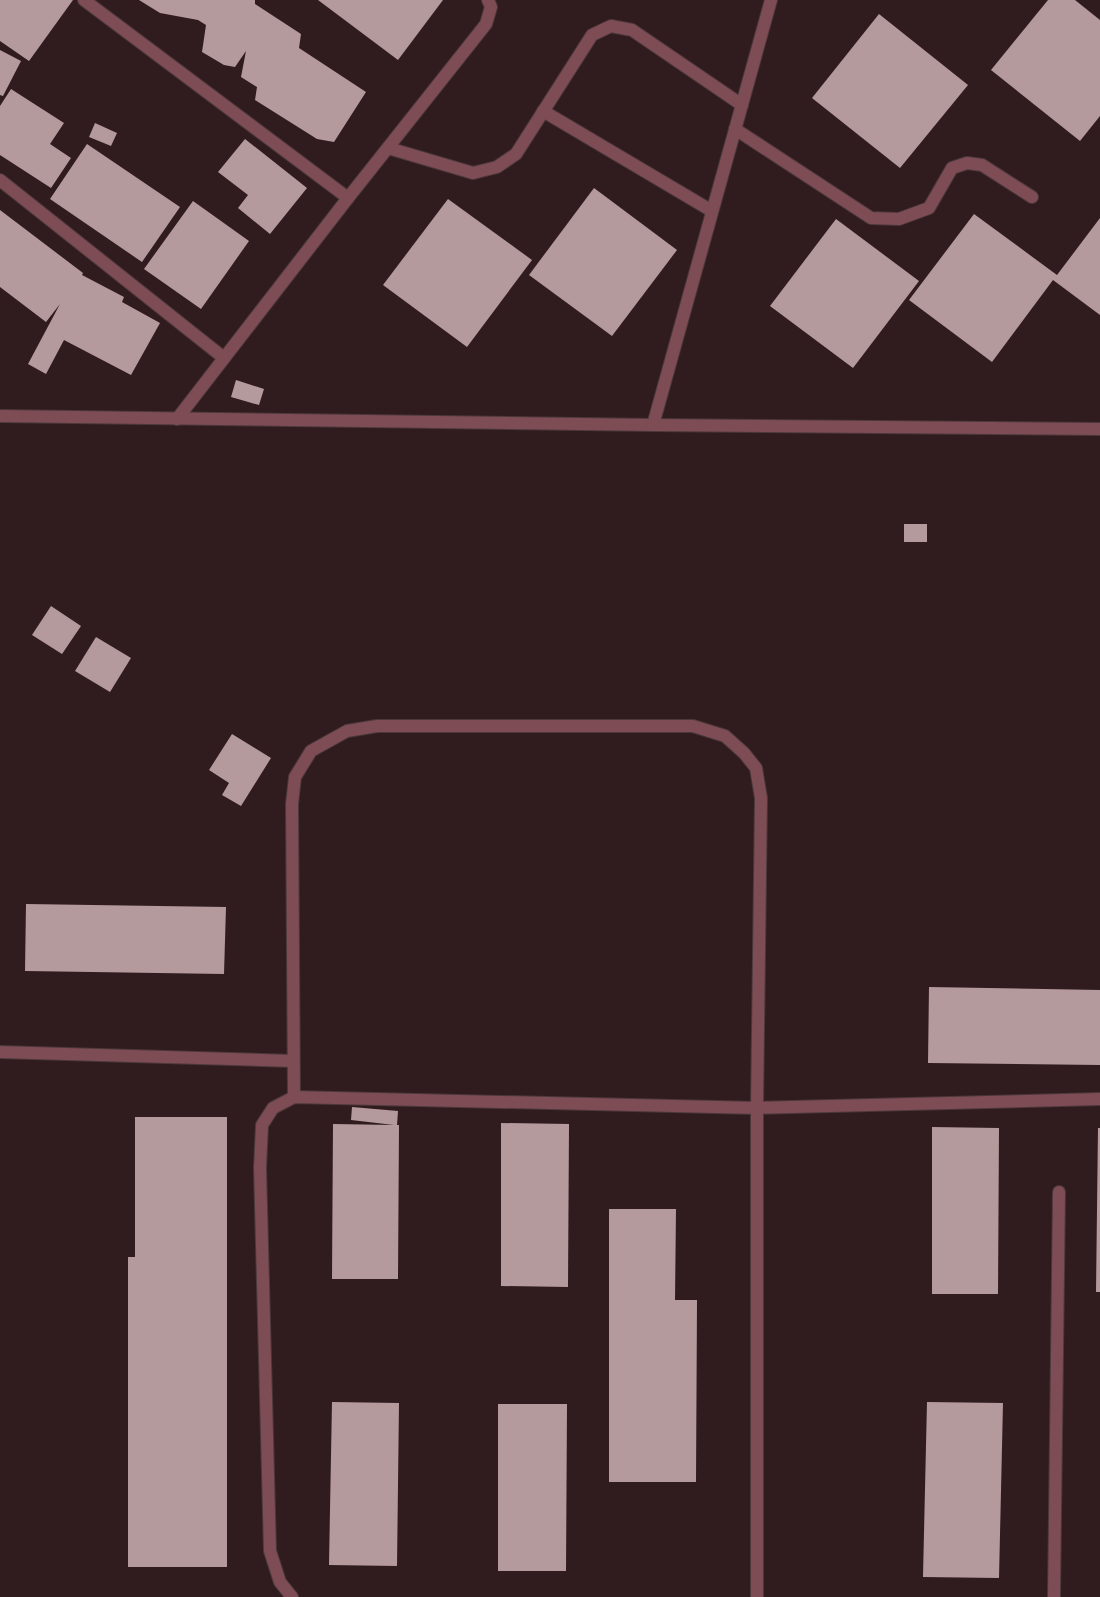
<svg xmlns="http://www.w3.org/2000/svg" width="1100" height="1597" viewBox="0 0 1100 1597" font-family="Karla,sans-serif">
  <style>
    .building { fill: #b59a9d }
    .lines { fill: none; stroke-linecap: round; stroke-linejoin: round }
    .lane-casing { stroke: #4b383b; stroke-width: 14 }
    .street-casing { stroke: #4b383b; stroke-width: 14 }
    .lane { stroke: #7e4c54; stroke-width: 12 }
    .street { stroke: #7e4c54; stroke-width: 12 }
  </style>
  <rect width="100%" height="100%" fill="#301c1f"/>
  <g class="building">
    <polygon points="0,0 73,0 29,61 0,41"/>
    <polygon points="139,0 255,0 255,4 301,34 299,48 366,92 334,142 317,139 255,100 257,87 241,77 246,51 235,67 224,65 202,52 206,25 198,20 160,13"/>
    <polygon points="318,0 443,0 398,60"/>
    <polygon points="1048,0 1075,0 1100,20 1100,116 1080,141 991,70"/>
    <polygon points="879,14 968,85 900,168 812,98"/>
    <polygon points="0,50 21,61 3,96 0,95"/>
    <polygon points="11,89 64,123 50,144 71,158 51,188 0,155 0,106"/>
    <polygon points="95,123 117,133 111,146 89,137"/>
    <polygon points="245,139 307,188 270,234 238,208 248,195 218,172"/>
    <polygon points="87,144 180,207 142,262 50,199"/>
    <polygon points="594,188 677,250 612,336 529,275"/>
    <polygon points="448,199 532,260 467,347 383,285"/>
    <polygon points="193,201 249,241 201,309 144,269"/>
    <polygon points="0,210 83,273 82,275 124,297 122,302 160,323 131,375 64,340 46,374 28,364 60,304 46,322 0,287"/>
    <polygon points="974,214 1057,275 1100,218 1100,315 1053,280 992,362 909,300"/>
    <polygon points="836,219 919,281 853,368 770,306"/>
    <polygon points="236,380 264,389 259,405 231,397"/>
    <rect x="904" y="524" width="23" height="18"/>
    <polygon points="51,606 81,626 62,654 32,635"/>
    <polygon points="96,637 131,658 110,692 75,671"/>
    <polygon points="232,734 271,758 241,806 222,795 229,783 209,770"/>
    <polygon points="26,904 226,907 224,974 25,971"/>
    <polygon points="929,987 1100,990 1100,1065 928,1063"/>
    <polygon points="352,1107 398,1111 397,1125 399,1125 398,1279 332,1279 333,1124 394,1125 351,1120"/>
    <polygon points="135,1117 227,1117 227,1567 128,1567 128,1257 135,1257"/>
    <polygon points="501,1123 569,1124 568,1287 501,1286"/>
    <polygon points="932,1127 999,1128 998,1294 932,1294"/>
    <polygon points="1098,1128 1100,1128 1100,1292 1096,1292"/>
    <polygon points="609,1209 676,1209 675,1300 697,1300 696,1482 609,1482"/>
    <polygon points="332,1402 399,1403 397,1566 329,1565"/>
    <polygon points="927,1402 1003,1403 999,1578 923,1577"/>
    <polygon points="498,1404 567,1404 566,1571 498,1571"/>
  </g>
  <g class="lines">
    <g class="lane-casing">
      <g id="lane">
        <polyline points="0,1052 293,1061"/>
        <polyline points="294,1097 292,804 295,777 311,751 347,731 377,726 693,726 725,736 744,753 756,768 761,798 757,1108 757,1597"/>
        <polyline points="292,1597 280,1582 270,1551 260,1168 262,1125 273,1108 294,1097 757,1108 1100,1099"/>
        <polyline points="1054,1597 1059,1192"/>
      </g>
    </g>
    <g class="street-casing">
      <g id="street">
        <polyline points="84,0 348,198"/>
        <polyline points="543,111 712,211"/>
        <polyline points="735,129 871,218 899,219 929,208 952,168 967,163 982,165 1032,197"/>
        <polyline points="388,148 473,173 497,167 516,154 592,35 611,26 632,30 742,105"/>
        <polyline points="0,180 224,358"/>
        <polyline points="0,416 653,425 1100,429"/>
        <polyline points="177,419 348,198 486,24 491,7 488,0"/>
        <polyline points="653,425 771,0"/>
      </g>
    </g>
    <use href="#lane" class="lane"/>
    <use href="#street" class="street"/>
  </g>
</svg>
